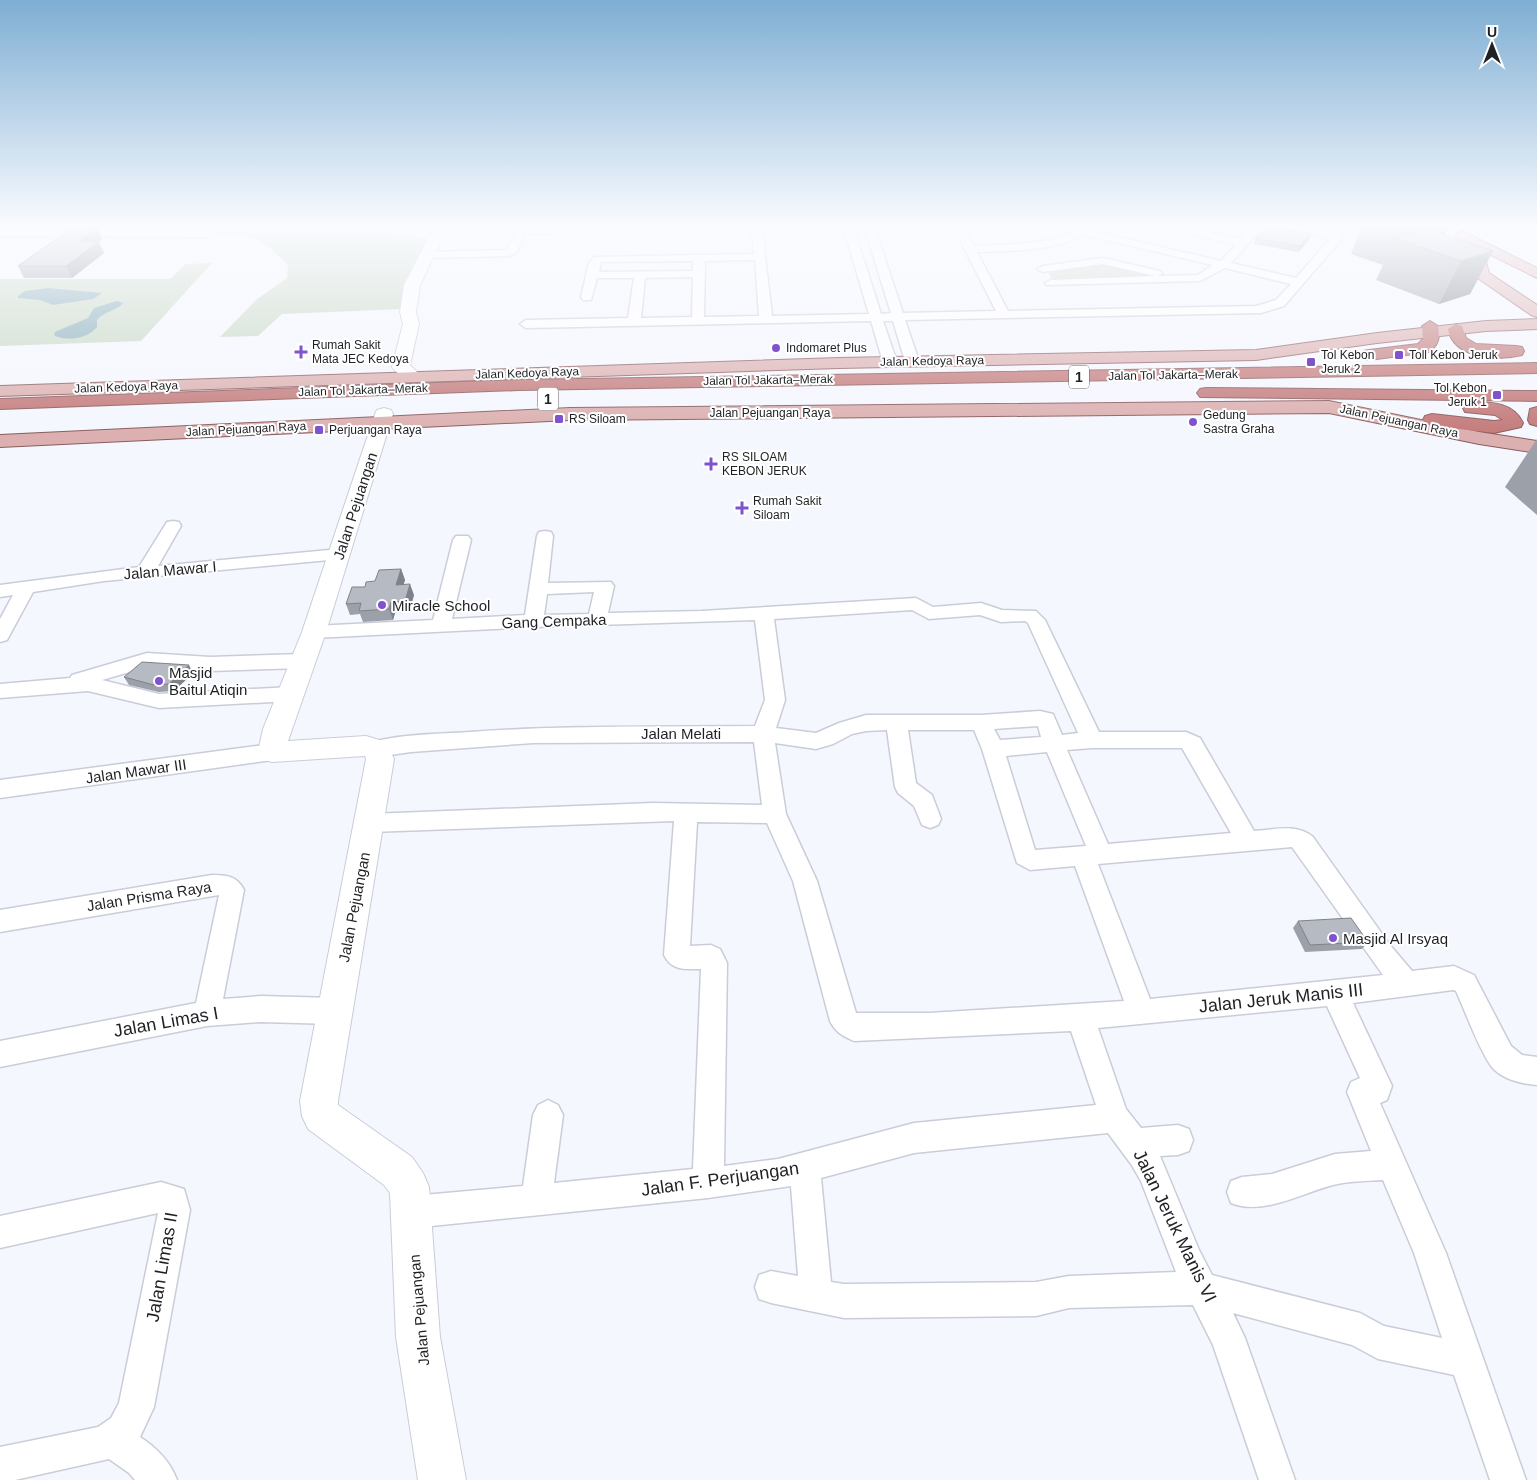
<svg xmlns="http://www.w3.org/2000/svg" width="1537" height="1480" viewBox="0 0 1537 1480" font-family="Arial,sans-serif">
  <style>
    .green { fill: #c5d6c1 }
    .water { fill: #7fa6b3 }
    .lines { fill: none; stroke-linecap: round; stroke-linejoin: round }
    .street-casing { stroke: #c9cdd8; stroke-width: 3 }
    .secondary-casing { stroke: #c9cdd8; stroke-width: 2 }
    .primary-casing { stroke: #8a5c5d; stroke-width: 2 }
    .highway-casing { stroke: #8a5c5d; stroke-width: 2 }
    .street { fill: #fff; fill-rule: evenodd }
    .secondary { fill: #fff; fill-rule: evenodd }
    .primary { fill: #dcb0b0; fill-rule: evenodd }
    .highway { fill: #c47b7b; fill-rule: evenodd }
    .wall { fill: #9ca0a8 }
    .shaded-wall { fill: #7f8288 }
    .building { fill: #b5bac3; stroke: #7f8288 }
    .poi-dot { fill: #7e53cd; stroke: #fff; stroke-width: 2 }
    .labels { text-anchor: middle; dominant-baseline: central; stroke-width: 4; stroke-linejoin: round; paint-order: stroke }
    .far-poi-label { font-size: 12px; fill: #1f2124; stroke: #fff; text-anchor: start }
    .far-street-label { font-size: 12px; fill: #1f2124; stroke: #fff }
    .shield { fill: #fff; stroke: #626466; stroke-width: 1 }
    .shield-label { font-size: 14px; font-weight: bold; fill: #1f2124 }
    .street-label { font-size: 15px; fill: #1f2124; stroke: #fff }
    .poi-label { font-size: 15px; fill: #1f2124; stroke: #fff; text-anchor: start }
    .near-street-label { font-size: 18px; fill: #1f2124; stroke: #fff }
  </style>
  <rect width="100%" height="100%" fill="#f5f7fe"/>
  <g class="green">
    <path d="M240,226h118l71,13 -27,70 -120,5 -24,22 -38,1 36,-37 31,-22 1,-13c-27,-26 -32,-31 -71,-30l1,-6z"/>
    <polygon points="1095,261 1178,280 1053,281 1047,270"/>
    <polygon points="212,263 141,341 0,346 0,279 170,279 186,264"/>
  </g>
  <g class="water">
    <polygon points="48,288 102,293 93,299 53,305 40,300 18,298 18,296 25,291"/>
    <path d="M117,301l6,2c-6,8 -19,8 -26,17v7c-10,12 -28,14 -42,9l-1,-3 3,-2 31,-13 6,-10z"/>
  </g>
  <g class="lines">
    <g class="street-casing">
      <g id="street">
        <polygon points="0,226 203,226 214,231 207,237 0,236"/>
        <path d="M593,226h185l-16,3 10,87 97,-2 -26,-88h10l28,88 10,-1 -27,-87h10l29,87 93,-2 -43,-85h10l11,20c24,-1 50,-1 74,-6 18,-3 31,-14 49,-14l-5,5 129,30 15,-16 -77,-19h22l60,13 12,-13h11l-33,37 65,15 34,-39 -54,-13h23l32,7 -3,-7h8l7,7 -3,8 -56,65 -23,7 -356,7 14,41 -7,4 -7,-4 -12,-40h-10l14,41 -7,4 -7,-4 -12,-41 -345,7 -6,-4 6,-4 102,-2 6,-40h-37l-6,22h-8l-2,-3 8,-34 5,-6 160,-3 -2,-24 -227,4 -9,19 -7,3 -82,2 -5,-3 5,-3 80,-2 9,-19 5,-3zM1084,235l129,30 -15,10 -40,1 4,-3 -2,-2 -57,-13 -60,8 -6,3 6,3 60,-8 52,12 -104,4 -6,3 2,2 153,-4 25,-13 66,16 -15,16 -20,6 -248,5 -31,-59c36,-1 74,-1 107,-17zM755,260l4,56 -55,1 1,-56zM693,261v10l-94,1 2,-10zM693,277l-1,40 -51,1 4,-40z"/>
        <polygon points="173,521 179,522 181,526 158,566 340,549 346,550 349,554 346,558 340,559 104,581 33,592 7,640 0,642 0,619 13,595 0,597 0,585 139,567 167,522"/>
        <path d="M545,531l6,1 2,4 -5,47 63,-1 3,4 -6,27 94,-2 214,-13 17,9 48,-4 21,7 34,1 9,9 54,112h87l14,6 54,93c20,-1 42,-8 59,6l77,108 22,26 42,-5 20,9 37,71 11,9 15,2v28c-15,-1 -36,-6 -46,-19 -13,-19 -25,-53 -35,-75l-3,-1 -100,13 39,83 -5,14 -7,3 66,150 80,227h-36l-36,-105 -76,-16 -26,-14 -119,-32 12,25 50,142h-36l-46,-135 -20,-40 -124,3 -33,8 -192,2 -73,-15 -12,-4 -4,-12 4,-12 12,-4 27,5 -7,-90 -83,12 -296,30 -11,-5 -5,-11 5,-11 11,-5 111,-10 10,-71 5,-10 10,-5 10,5 5,10 -9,68 139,-14 8,-200c-16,0 -29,2 -37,-14l10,-134 -304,11 -8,-3 -4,-6 4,-6 8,-3 283,-11 109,2 -8,-63 -221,1 -122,9 -35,5 -8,-2 -3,-6 3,-6c33,-9 69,-9 102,-11 95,-7 190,-5 285,-6l10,-26 -10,-80 -221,7 -220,11 -7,-2 -2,-4 2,-4 7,-2 119,-6 20,-80 3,-4h12l3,4 -19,79 73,-4 12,-79 2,-4zM594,592l-5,22 -45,1 3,-21zM912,610l17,9 51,-4 21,7 24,-1 3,2 50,110 -16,2 -9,-21 -13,-3 -59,4h-115l-27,8 -23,10 -40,-5 9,-28 -11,-81zM1038,726l3,11 -41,3 -6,-11zM887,730l8,57 3,6 16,13 8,19 8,3 8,-3 3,-6 -9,-24 -16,-12 -8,-53h66l8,19 35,114 13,7 45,-4 49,135 -195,12h-73l-39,-132 -31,-67 -11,-71 41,6 17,-5 19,-10 14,-3zM1092,748h90l49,85 -123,11 -41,-94zM1047,752l39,94 -51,4 -29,-94zM697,822l70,1 26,58 37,140c5,11 13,15 24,20l217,-10 25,74 -182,18 -136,36 -54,7 3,-203 -7,-14 -9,-4 -21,1zM1292,847l91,128 -233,24 -52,-135zM1327,1006l33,72 -9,4 -4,10 24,59 -36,3 -63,20 -30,3 -11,4 -4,11 4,11c32,13 71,-10 102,-18 15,-4 34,-4 50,-5l31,73 28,85 -58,-12 -24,-13 -148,-38 -13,-25 -39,-94 18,-1 11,-4 4,-11 -4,-11 -11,-4 -37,3 -15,-19 -28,-81zM1108,1133l23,31 10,17 35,91 -107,4 -33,6 -192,2 -13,-2 -10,-104 93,-25z"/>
        <polygon points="147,653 210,657 303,654 310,656 313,661 310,666 303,668 210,671 147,667 102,680 159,694 291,687 298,689 301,694 298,699 291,701 159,708 88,691 0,698 0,684 70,678 72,675"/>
        <polygon points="272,744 280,746 283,752 280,758 272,760 0,798 0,780"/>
        <path d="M212,875c14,0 25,1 32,15l-21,109 38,-3 73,2 10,4 3,9 -3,9 -10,4 -73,-2 -54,4 -207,41v-26l196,-38 23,-108 -219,37v-22z"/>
        <path d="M161,1182l23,7 6,21 -36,197 -14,30c17,11 30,24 37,43h-42l-6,-7 -20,-14 -94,21h-15v-33l98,-20 13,-9 8,-15 39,-190 -158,35v-32z"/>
      </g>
    </g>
    <g class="secondary-casing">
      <g id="secondary">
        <path d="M435,226h13l-28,59 -4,27 3,12 -9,41 8,8 -3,4c-10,2 -17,-2 -23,-10l11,-43 -3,-12 4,-27z"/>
        <polygon points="384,408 391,410 393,414 326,632 288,741 366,736 386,742 394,759 338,1101 338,1105 412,1157 423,1173 429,1187 440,1337 466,1480 418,1480 396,1337 390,1193 384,1185 308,1129 302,1116 300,1101 366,759 365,756 272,762 262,759 258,752 263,729 302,632 375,414 377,410"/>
      </g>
    </g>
    <g class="primary-casing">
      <g id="primary">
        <polygon points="1462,231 1537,268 1537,278 1483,251 1489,273 1537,305 1537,317 1531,315 1479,279 1473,271 1469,253 1455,235"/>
        <polygon points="1537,319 1537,329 1486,331 1377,343 1256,360 839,368 0,396 0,386 839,358 1256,350 1377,333 1486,321"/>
        <polygon points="1329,401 1479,432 1537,441 1537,453 1479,444 1329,413 570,420 0,447 0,435 570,408"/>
      </g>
    </g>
    <g class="highway-casing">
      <g id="highway">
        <path d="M1430,321l8,5c2,11 1,19 -9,26l-60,8 -6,-1 -2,-4 2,-4 6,-1 49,-6 5,-5 -1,-13z"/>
        <path d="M1456,324l6,2 4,12 10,6 40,2 6,1 2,4 -2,4c-25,6 -68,4 -74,-26z"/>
        <polygon points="1537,363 1537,373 519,390 0,409 0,399 519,380"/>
        <polygon points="1206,388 1537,391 1537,401 1200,397 1197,393 1200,389"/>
        <path d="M1472,402c20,0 42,1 51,21l-2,4 -27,6 -62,-7 -7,-2 -2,-4 2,-4 7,-2 62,7 9,-1 -8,-5 -30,-3 -2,-4 2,-4z"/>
        <polygon points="1537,407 1537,426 1530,424 1528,420 1530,409"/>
      </g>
    </g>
    <use href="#street" class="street"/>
    <use href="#secondary" class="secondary"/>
    <use href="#primary" class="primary"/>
    <use href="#highway" class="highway"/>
  </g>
  <g class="wall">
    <polygon points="1362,226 1449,226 1445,235 1493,251 1470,294 1439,304 1376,280 1383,265 1351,254"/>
    <polygon points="97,228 102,239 99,242 104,253 72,278 24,278 18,266"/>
    <polygon points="1256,238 1309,240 1298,252 1254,244"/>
    <polygon points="1537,439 1537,515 1505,487"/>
    <polygon points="401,569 405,580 403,585 414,595 409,612 395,613 393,620 363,622 360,614 350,615 346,604 365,587"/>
    <polygon points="193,673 174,691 159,692 129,685 124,677"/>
    <polygon points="1298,921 1368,942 1362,949 1305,952 1293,928"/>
  </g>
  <g class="shaded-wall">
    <polygon points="1410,226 1449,226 1436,252 1404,240"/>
    <polygon points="97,228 102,239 99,242 104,253 72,278 66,266 78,242"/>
    <polygon points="1311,234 1309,240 1298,252 1300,246"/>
    <polygon points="1493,251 1470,294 1439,304 1461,261"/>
    <polygon points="401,569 405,580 400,596 396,585"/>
    <polygon points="410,584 414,595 409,612 405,601"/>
    <polygon points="391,602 395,613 393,620 389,609"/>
    <polygon points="189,665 193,673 174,691 169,684"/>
  </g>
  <g class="building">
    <polygon points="1269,226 1274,226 1311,234 1300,246 1256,238"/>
    <polygon points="72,228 97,228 78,242 99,242 66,266 18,266"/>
    <polygon points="1427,229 1493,251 1461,261 1395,238"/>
    <polygon points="401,569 396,585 410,584 405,601 391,602 389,609 359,611 361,603 346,604 352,587 365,587 366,582 375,581 379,570"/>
    <polygon points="142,662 189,665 169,684 154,685 124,677"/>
    <polygon points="1351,918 1368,942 1310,945 1298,921"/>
  </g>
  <linearGradient id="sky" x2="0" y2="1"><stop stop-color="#7eaed3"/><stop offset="0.52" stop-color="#fafbff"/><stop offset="1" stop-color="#fafbff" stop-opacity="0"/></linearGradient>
  <rect width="1537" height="434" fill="url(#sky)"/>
  <g class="poi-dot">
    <circle cx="776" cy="348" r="5"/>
    <path d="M298.5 344.5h5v5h5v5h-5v5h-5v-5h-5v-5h5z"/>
    <rect x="1394" y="350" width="10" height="10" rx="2.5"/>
    <rect x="1306" y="357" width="10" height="10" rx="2.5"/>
    <rect x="1492" y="390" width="10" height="10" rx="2.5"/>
    <rect x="554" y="414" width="10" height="10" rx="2.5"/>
    <circle cx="1193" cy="422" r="5"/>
    <rect x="314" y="425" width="10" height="10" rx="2.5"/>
    <path d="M708.5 456.5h5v5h5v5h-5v5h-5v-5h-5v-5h5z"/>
    <path d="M739.5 500.5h5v5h5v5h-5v5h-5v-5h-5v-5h5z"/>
    <circle cx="382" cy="605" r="5"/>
    <circle cx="159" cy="681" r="5"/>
    <circle cx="1333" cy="938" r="5"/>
  </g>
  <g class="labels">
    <g class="far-poi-label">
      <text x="312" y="345">Rumah Sakit<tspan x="312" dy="14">Mata JEC Kedoya</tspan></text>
      <text x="786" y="348">Indomaret Plus</text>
      <text x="1321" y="355">Tol Kebon<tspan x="1321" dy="14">Jeruk 2</tspan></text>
      <text x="1409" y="355">Toll Kebon Jeruk</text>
      <text x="1487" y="388" text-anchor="end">Tol Kebon<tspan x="1487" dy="14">Jeruk 1</tspan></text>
      <text x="1203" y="415">Gedung<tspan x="1203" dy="14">Sastra Graha</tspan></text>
      <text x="569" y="419">RS Siloam</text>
      <text x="329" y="430">Perjuangan Raya</text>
      <text x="722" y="457">RS SILOAM<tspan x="722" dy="14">KEBON JERUK</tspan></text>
      <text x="753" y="501">Rumah Sakit<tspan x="753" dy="14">Siloam</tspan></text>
    </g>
    <g class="far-street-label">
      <text transform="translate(932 361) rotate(-1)">Jalan Kedoya Raya</text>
      <text transform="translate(527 373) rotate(-2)">Jalan Kedoya Raya</text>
      <text transform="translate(1173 375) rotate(-1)">Jalan Tol Jakarta–Merak</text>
      <text transform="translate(768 380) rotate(-1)">Jalan Tol Jakarta–Merak</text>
      <text transform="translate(126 387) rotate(-2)">Jalan Kedoya Raya</text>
      <text transform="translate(363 390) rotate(-2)">Jalan Tol Jakarta–Merak</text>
      <text x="770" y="413">Jalan Pejuangan Raya</text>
      <text transform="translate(1399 421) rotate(12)">Jalan Pejuangan Raya</text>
      <text transform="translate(246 429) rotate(-3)">Jalan Pejuangan Raya</text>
    </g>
    <g class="shield">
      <rect x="1069" y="365.5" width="20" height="23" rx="4"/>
      <rect x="538" y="387.5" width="20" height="23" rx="4"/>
    </g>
    <g class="shield-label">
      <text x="1079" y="377">1</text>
      <text x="548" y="399">1</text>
    </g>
    <g class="street-label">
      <text transform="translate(355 506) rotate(-72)">Jalan Pejuangan</text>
      <text transform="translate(170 570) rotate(-5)">Jalan Mawar I</text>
      <text transform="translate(554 621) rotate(-2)">Gang Cempaka</text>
      <text x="681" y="733">Jalan Melati</text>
      <text transform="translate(136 771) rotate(-8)">Jalan Mawar III</text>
      <text transform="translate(149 896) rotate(-9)">Jalan Prisma Raya</text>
      <text transform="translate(354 907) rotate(-79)">Jalan Pejuangan</text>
      <text transform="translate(419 1310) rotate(-95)">Jalan Pejuangan</text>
    </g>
    <g class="poi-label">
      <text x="392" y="605">Miracle School</text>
      <text x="169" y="672">Masjid<tspan x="169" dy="17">Baitul Atiqin</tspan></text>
      <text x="1343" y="938">Masjid Al Irsyaq</text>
    </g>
    <g class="near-street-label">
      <text transform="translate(1281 998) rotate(-6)">Jalan Jeruk Manis III</text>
      <text transform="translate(166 1022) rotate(-10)">Jalan Limas I</text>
      <text transform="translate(720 1179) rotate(-8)">Jalan F. Perjuangan</text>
      <text transform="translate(1175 1226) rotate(64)">Jalan Jeruk Manis VI</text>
      <text transform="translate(162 1267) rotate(-80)">Jalan Limas II</text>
    </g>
  </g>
  <g transform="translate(1492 45)" stroke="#ffffff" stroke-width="4" paint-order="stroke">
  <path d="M0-4L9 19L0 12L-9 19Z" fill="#1f2124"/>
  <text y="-8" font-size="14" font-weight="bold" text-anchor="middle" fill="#1f2124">U</text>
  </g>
</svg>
